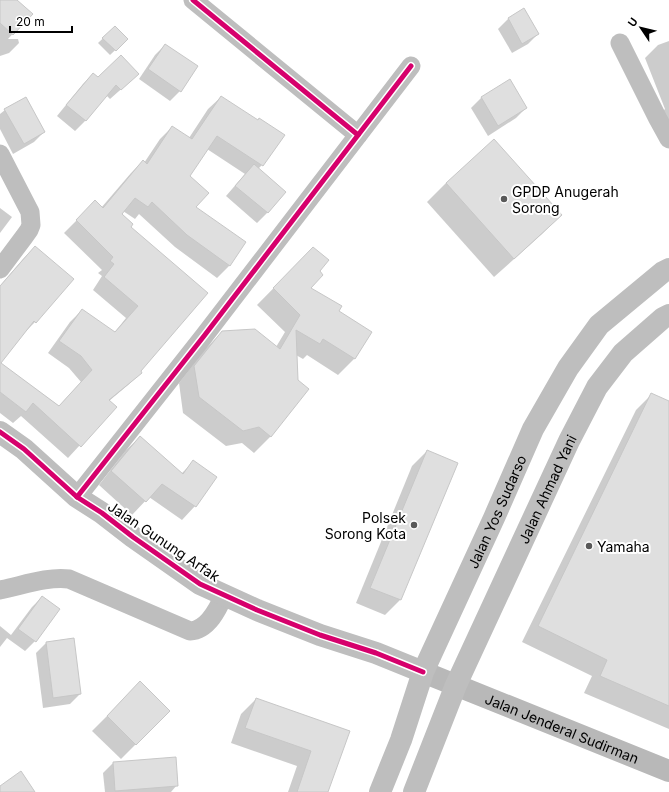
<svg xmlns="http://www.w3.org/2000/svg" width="669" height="792" viewBox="0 0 669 792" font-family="Inter,sans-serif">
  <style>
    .shadow { fill: #0003 }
    .building { fill: #dfdfdf; stroke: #c7c7c7 }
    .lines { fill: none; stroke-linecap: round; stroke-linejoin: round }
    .minor { stroke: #bebebe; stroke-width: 19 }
    .tertiary { stroke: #bebebe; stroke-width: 22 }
    .secondary { stroke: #b8b8b8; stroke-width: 22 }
    .trunk { stroke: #bebebe; stroke-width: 22 }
    .cycleway-casing { stroke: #fff; stroke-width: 8 }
    .cycleway { stroke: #d6006c; stroke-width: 5 }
    .poi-dot { fill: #595959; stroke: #fff; stroke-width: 1.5 }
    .labels { text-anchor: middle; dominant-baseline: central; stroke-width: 4; stroke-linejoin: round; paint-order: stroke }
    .poi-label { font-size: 14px; fill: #000; stroke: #fff; text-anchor: start }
    .street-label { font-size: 14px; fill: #000; stroke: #fff }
  </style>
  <rect width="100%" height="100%" fill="#fff"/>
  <g class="shadow">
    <polygon points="0,0 16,0 31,14 8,39 18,39 19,43 9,53 0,56"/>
    <polygon points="524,10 538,34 528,44 512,53 498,29 508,19"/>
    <polygon points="115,27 127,39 110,55 98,43"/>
    <polygon points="669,41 669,137 657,117 665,109 645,58 658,45"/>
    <polygon points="165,45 180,91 170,101 139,79 155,55"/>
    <polygon points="93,74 98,78 127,84 110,99 106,95 85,121 75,131 57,116 83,84"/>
    <polygon points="509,81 526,108 516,118 488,136 471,108 481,98"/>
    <polygon points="221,97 262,165 258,169 285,192 267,213 257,223 226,196 245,174 207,149 189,176 195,207 245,243 229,266 217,278 175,247 139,214 135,219 123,211 121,214 129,227 206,293 139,371 141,373 128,385 109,401 115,407 68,458 21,416 13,423 0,413 0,363 59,406 81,382 69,368 48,353 70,322 82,310 114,333 126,318 93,290 102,276 98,273 102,270 64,233 83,214 101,208 131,173 143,161 144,163 160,139 172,127 189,138 208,109"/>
    <polygon points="5,110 44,132 34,142 13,154 0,129 0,114"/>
    <polygon points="446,183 561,215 542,234 494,277 427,202"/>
    <polygon points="0,208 12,217 0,233"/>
    <polygon points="35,247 35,322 23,334 0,363 0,286 23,259"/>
    <polygon points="313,248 318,272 309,288 338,311 371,332 354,359 338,375 307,355 303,359 296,355 297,380 308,389 270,437 254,453 242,443 226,446 183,413 179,383 206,348 222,332 276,347 285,332 257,305"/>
    <polygon points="652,394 669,402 669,729 584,693 592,676 522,642 636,410"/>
    <polygon points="140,437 181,474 193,462 215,477 195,506 182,520 149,497 132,515 99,485 126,450"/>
    <polygon points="427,451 400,600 385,615 356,603 412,466"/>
    <polygon points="42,597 35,641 25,651 7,638 0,647 0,626 11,635 32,607"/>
    <polygon points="46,643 80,694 70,704 43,708 36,653"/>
    <polygon points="140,683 169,711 121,759 92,731"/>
    <polygon points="256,699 349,731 327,792 288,792 297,766 231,743 241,714"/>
    <polygon points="113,763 177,785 171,792 105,792 103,773"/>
  </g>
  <g class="building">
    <polygon points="0,0 17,0 33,14 13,35 0,23"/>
    <polygon points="524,8 539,34 522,44 508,18"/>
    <polygon points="115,26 128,39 116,51 102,38"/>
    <polygon points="165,44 198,66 181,92 148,69"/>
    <polygon points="121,55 139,74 121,90 116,85 86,121 66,105 93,73 98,77"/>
    <polygon points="510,79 527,108 498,126 481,97"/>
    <polygon points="221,96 258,120 259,118 285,135 263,166 217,136 190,176 209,193 196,207 246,242 230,266 187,235 152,202 148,207 135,198 122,214 133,224 131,227 208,293 141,371 142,373 109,400 117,407 81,447 33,403 26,412 0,392 0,286 35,246 74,279 36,323 34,321 1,363 59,406 92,370 81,356 59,341 82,309 115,332 138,306 104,277 114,264 110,261 113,257 76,220 95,200 103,208 143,160 147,164 172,126 192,139"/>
    <polygon points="26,97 45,132 24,144 4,109"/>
    <polygon points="494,139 562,215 514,259 446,183"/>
    <polygon points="254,164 286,192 268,213 235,186"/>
    <polygon points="313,247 329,260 320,271 323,275 311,288 342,306 339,311 372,332 355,359 323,339 320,344 296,330 298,380 309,389 271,437 259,427 243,431 199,397 194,366 222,331 255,329 280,349 300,315 273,288"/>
    <polygon points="651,393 669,401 669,706 600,676 607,660 538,626"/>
    <polygon points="140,436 183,474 193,460 217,477 196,507 162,484 146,502 111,471"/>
    <polygon points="427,450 458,463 401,600 370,588"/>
    <polygon points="42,596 60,609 36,642 18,629"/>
    <polygon points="74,638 81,694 53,698 46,642"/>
    <polygon points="140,681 170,711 136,745 107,716"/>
    <polygon points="256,698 350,731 328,792 297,792 311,751 245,728"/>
    <polygon points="176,757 178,786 115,791 113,762"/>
    <polygon points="21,771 35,792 0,792 0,786"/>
  </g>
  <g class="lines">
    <g class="minor">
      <polyline points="193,0 358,135"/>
      <polyline points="620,43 658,119 669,139"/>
      <polyline points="0,154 30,212 31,225 29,230 24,237 0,269"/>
      <polyline points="77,497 204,336 411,66"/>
      <path d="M0,590c21,-4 48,-14 69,-11l121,52c18,-1 28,-22 34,-36"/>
    </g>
    <polyline class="tertiary" points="0,432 24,449 77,497 102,513 133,537 200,584 257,610 320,635 376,653 423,672"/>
    <path class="secondary" id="s1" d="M423,672l246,99"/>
    <g class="trunk">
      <path id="s2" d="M380,792l21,-52 22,-68 71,-154 39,-89 35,-61 31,-43 64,-53 6,-3"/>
      <path id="s3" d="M414,792l42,-107 113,-244 28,-54 26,-34 40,-35 6,-3"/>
    </g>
    <g class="cycleway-casing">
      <g id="cycleway">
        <polyline points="193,0 358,135"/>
        <polyline points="0,432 24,449 77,497 102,513 133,537 200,584 257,610 320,635 376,653 423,672"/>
        <polyline points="77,497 204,336 411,66"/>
      </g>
    </g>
    <use href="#cycleway" class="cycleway"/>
  </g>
  <g class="poi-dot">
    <circle cx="504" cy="199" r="4"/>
    <circle cx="414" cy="525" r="4"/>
    <circle cx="589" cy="546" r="4"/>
  </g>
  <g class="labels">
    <g class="poi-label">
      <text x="512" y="191">GPDP Anugerah<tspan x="512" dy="16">Sorong</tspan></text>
      <text x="406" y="517" text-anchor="end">Polsek<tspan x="406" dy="16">Sorong Kota</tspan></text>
      <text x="597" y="546">Yamaha</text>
    </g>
    <g class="street-label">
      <text stroke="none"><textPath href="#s3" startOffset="331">Jalan Ahmad Yani</textPath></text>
      <text stroke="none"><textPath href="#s2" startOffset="304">Jalan Yos Sudarso</textPath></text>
      <text transform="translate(164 541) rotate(34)">Jalan Gunung Arfak</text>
      <text stroke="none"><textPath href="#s1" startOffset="150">Jalan Jenderal Sudirman</textPath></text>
    </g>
  </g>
  <g transform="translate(641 28) rotate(305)" stroke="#ffffff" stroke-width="3" paint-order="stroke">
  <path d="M0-3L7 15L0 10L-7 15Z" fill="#000000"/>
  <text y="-6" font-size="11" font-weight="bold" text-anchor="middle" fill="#000000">U</text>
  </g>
  <path d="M10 26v6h62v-6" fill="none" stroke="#000000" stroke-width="2"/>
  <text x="16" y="26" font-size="12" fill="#000000" stroke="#ffffff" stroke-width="3" paint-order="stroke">20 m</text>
</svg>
